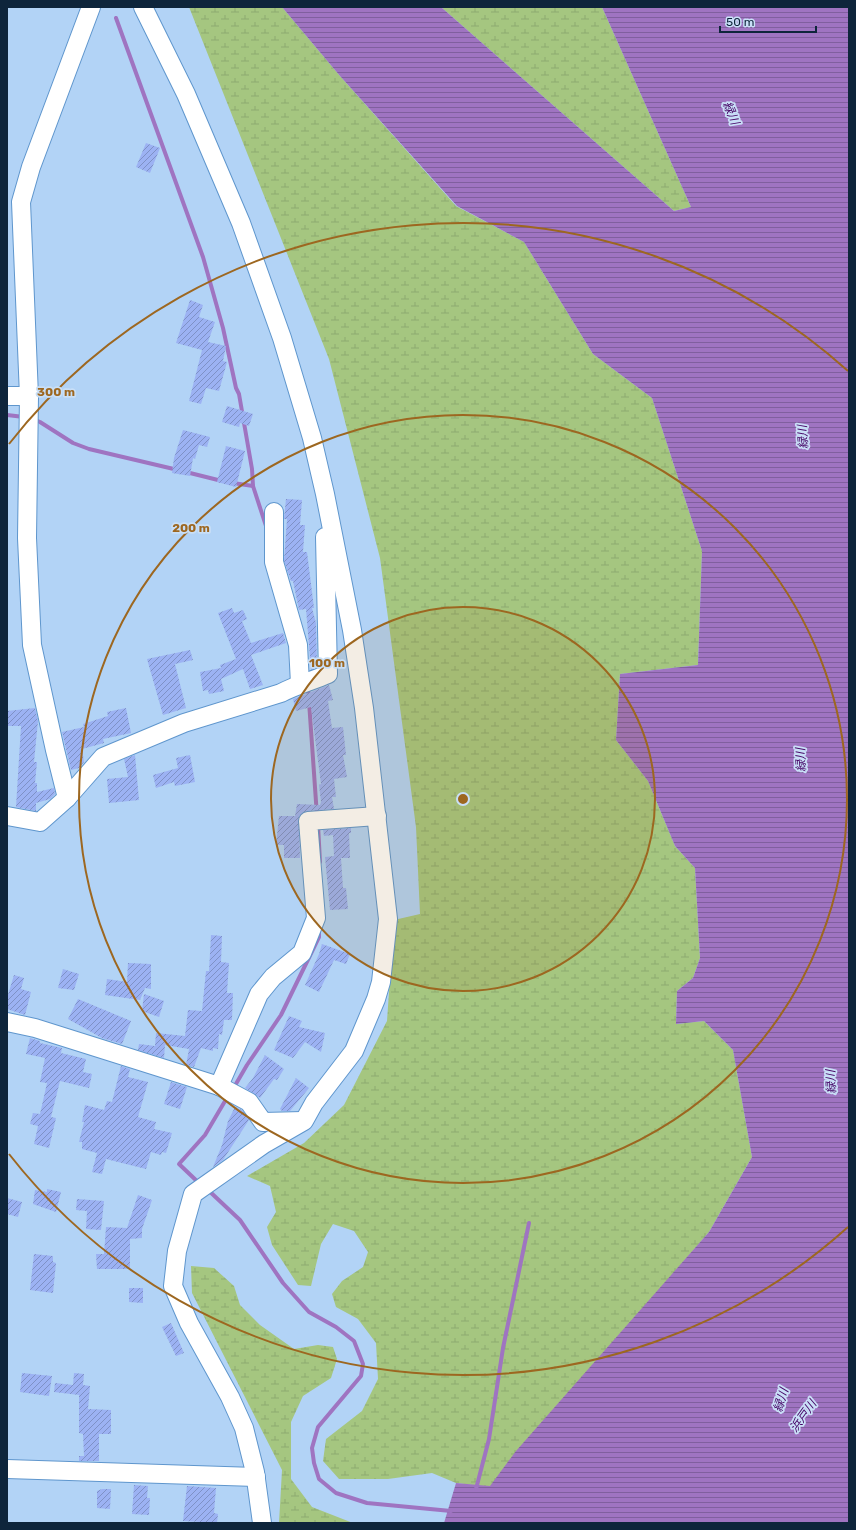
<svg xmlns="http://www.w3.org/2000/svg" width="856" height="1530" viewBox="0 0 856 1530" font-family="Rubik,'Noto Sans JP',sans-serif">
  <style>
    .wetland { fill: url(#wetland-marsh) }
    .water { fill: url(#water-rules) }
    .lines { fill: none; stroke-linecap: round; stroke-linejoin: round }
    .stream { stroke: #9f74c1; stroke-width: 4 }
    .building { fill: url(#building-hatch) }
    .minor-casing { stroke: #5f96cd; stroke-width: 20 }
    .minor { stroke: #fff; stroke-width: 18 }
    .ring { fill: none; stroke: #9d6720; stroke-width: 2 }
    .labels { text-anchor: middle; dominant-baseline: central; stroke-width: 3.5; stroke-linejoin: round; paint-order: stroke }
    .water-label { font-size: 12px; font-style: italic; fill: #430063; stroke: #c9dff7 }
    .centre { fill: #9d6720; stroke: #c9dff7; stroke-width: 2 }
    .ring-label { font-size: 12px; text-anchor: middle; font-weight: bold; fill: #9d6720; stroke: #c9dff7; stroke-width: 3.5; stroke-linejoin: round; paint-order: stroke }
  </style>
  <defs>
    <pattern id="wetland-marsh" width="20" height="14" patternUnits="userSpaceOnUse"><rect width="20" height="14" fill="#a5c680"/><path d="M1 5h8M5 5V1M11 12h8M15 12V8" fill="none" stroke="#8daa70"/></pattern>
    <pattern id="water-rules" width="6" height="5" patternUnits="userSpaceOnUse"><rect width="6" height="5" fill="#9f74c1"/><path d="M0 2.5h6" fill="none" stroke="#805f9e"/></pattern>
    <pattern id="building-hatch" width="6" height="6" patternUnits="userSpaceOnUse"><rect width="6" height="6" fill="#9cb2f3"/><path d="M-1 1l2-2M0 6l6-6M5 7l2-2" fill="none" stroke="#7e91c6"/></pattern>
  </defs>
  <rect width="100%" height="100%" fill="#b2d3f6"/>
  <g class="wetland">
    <polygon points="189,7 282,7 340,76 456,206 524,242 593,354 652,398 702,551 698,665 620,674 616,740 648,781 675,846 695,868 700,958 693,978 677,991 676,1024 704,1021 733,1050 752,1157 709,1232 490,1487 456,1483 432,1473 388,1479 339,1479 323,1461 326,1439 362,1411 378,1379 376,1343 358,1319 336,1307 332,1294 342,1281 363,1267 368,1252 354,1231 333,1224 321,1244 311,1286 298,1285 272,1245 267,1227 276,1212 270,1186 247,1176 304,1143 344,1105 387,1021 394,920 420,914 416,827 380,558 329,359"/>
    <polygon points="441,7 602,7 691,207 674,211"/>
    <polygon points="191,1266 214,1268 234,1286 240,1305 260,1325 294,1349 318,1345 333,1347 337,1359 331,1378 303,1396 291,1422 291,1479 312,1507 353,1523 279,1523 282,1470 192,1293"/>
  </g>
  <polygon class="water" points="282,7 441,7 674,211 691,207 602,7 849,7 849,1523 444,1523 456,1483 490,1486 516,1451 709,1232 752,1157 733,1050 704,1021 676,1024 677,991 693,978 700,958 695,868 675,846 648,781 616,740 620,674 698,665 702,551 652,398 593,354 524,242 457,206 340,76"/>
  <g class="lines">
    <g class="stream">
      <polyline points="116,18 203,257 223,328 236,388 239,394 252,469 253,486 266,526"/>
      <polyline points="7,415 24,417"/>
      <polyline points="33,419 40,422 73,443 89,449 178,470"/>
      <polyline points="186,472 222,481"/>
      <polyline points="233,483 253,486"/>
      <polyline points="308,687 317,816"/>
      <polyline points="318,825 320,862"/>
      <polyline points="233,1089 247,1065 281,1015 319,937 319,929"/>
      <polyline points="200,1184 179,1164 205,1135 228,1096"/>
      <polyline points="207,1189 240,1220 283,1283 309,1312 336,1327 354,1341 363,1364 361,1376 318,1427 312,1448 314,1463 319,1479 336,1493 367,1503 451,1511"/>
      <polyline points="476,1489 489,1439 503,1348 529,1223"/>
    </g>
  </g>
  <g class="building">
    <polygon points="146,143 160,148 150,173 136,167"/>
    <polygon points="190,300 203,305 199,317 215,322 208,342 226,346 223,361 227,362 219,391 206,388 201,404 189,401 202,350 176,343"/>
    <polygon points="227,406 253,414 249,426 240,423 239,427 222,422"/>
    <polygon points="183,430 210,437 207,447 199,445 195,459 193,458 190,476 172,473 174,458"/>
    <polygon points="226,446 245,451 236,487 217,482"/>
    <polygon points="286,499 302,500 300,525 305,525 303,552 307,552 314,608 312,608 316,623 317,667 311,670 306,609 299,610 293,581 291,581 284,561 287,519 284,519"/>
    <polygon points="232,608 234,613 243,610 247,619 242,621 251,643 283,633 286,643 251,655 263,685 250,689 243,669 221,679 224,691 209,694 208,690 203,691 200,672 221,668 220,665 236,659 218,613"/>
    <polygon points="190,650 193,660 175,664 186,708 163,715 147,659"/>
    <polygon points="329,685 333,700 328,701 332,728 343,727 346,755 343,755 347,777 334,779 336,797 332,797 334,809 307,811 299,816 300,858 284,858 284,845 276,845 279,816 295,816 297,804 320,805 321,802 319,785 321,784 311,707 296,711 293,699"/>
    <polygon points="35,708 38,721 34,762 37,762 35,783 37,783 37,792 54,788 55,794 50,799 36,803 36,811 16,807 21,726 7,726 7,711"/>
    <polygon points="126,708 131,733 103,739 104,743 82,749 84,762 79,768 71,770 62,732 84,727 83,724 108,716 107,712"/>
    <polygon points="135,755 139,800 109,803 107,779 128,777 124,759"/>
    <polygon points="190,755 195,782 175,786 174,782 156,788 153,775 178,768 176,758"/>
    <polygon points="351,828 351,833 349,833 350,858 341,858 343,888 346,888 348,909 330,910 325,857 334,856 333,835 324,836 323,830"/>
    <polygon points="211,935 222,936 221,962 229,963 227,993 233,993 232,1020 224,1020 222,1035 219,1034 218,1049 213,1048 213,1051 201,1048 194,1067 186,1065 189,1049 165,1045 164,1058 138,1050 139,1044 155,1046 156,1033 185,1036 188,1010 202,1011 206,971 209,971"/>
    <polygon points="322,944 350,954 346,964 334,960 319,992 305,985 319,954"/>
    <polygon points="128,963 151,964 151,989 145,988 140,1000 105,995 107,979 127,982"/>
    <polygon points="63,969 79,974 74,990 58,988"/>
    <polygon points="14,975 24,978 21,989 31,992 25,1015 7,1009 7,998"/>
    <polygon points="144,994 164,1001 159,1017 142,1011"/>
    <polygon points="78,999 131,1021 122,1044 102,1038 68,1019"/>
    <polygon points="289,1016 302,1021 299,1027 325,1033 321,1052 305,1042 293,1058 274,1050"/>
    <polygon points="30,1038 40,1041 40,1043 62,1048 61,1053 86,1059 83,1072 92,1074 89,1088 60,1081 51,1117 56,1118 49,1148 34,1144 38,1126 30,1124 33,1113 40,1114 47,1083 40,1082 45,1058 26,1054"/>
    <polygon points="265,1055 284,1069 277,1080 274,1079 260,1098 245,1088 253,1078"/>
    <polygon points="121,1066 130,1069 128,1077 148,1082 138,1117 156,1122 154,1129 172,1133 166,1153 162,1152 161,1155 151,1152 146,1169 106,1159 102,1174 92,1172 97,1153 82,1149 82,1142 79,1142 84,1122 82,1122 85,1105 104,1110 107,1101 112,1102"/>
    <polygon points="296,1078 309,1088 290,1111 282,1111 280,1109"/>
    <polygon points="171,1082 187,1087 180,1109 164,1104"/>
    <polygon points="235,1107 242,1110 249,1120 223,1160 213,1167 222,1145 228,1121"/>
    <polygon points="47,1189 61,1192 56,1212 33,1204 35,1190 47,1192"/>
    <polygon points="138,1195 152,1200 142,1229 142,1238 130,1239 130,1269 97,1269 96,1254 104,1254 106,1227 127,1228"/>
    <polygon points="7,1198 22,1202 18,1217 7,1214"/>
    <polygon points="77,1199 104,1201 101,1230 86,1229 87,1211 76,1210"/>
    <polygon points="34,1254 53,1256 53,1262 56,1263 53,1293 30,1290"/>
    <polygon points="129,1288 143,1288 143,1303 129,1302"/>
    <polygon points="171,1323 184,1353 176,1356 162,1327"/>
    <polygon points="22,1373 52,1376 49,1396 20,1392"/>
    <polygon points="74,1373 84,1374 83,1385 90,1386 88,1409 111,1410 111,1434 99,1434 99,1461 79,1461 79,1456 84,1456 83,1434 79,1433 79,1395 54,1392 55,1383 73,1385"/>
    <polygon points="134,1485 148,1486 147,1498 150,1498 149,1515 132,1514"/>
    <polygon points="187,1486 216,1488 214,1513 218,1514 217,1523 183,1521"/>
    <polygon points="102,1489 111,1489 110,1509 97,1508 97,1491"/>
  </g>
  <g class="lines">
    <g class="minor-casing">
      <g id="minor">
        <polyline points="143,7 186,94 241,223 282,338 312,438 325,494 352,630 364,708 388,919 381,982 376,999 354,1051 314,1103 304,1121 264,1144 193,1194 177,1251 173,1286 189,1323 230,1397 244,1428 255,1472 262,1523"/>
        <polyline points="7,396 29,396"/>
        <polyline points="274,512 274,562 298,645 300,684"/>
        <polyline points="67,798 55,750 32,645 27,538 29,396 21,202 31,167 91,7"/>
        <path d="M7,816l33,6 27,-24 36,-41 81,-34 97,-30c15,-8 31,-12 47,-19l-3,-137"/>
        <polyline points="7,1022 35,1028 219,1086 249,1102 263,1122 303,1121"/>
        <polyline points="219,1086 259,994 273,977 302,953 316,918 308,821 377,816"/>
        <polyline points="7,1469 256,1477"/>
      </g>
    </g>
    <use href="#minor" class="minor"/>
  </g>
  <circle cx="463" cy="799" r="192" fill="#9d6720" fill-opacity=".12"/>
  <g class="ring">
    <circle cx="463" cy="799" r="192"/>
    <circle cx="463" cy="799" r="384"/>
    <path d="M848 1227A576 576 0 0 1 9 1154M9 444A576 576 0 0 1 848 371"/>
  </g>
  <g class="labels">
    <g class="water-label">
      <text transform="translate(731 113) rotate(67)">緑川</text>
      <text transform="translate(803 437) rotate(-94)">緑川</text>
      <text transform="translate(801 760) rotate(-93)">緑川</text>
      <text transform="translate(831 1082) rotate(-92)">緑川</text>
      <text transform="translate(781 1400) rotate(-73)">緑川</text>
      <text transform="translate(803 1416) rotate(-54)">浜戸川</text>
    </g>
  </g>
  <circle cx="463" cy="799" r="6" class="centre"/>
  <g class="ring-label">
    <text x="56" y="396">300 m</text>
    <text x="191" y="532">200 m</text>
    <text x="327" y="667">100 m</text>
  </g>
  <rect width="856" height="1530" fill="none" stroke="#0e253b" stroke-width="16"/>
  <path d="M720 26v6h96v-6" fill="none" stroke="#0e253b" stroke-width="2"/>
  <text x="726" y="26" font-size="12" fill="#0e253b" stroke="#c9dff7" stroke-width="3" paint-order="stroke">50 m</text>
</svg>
